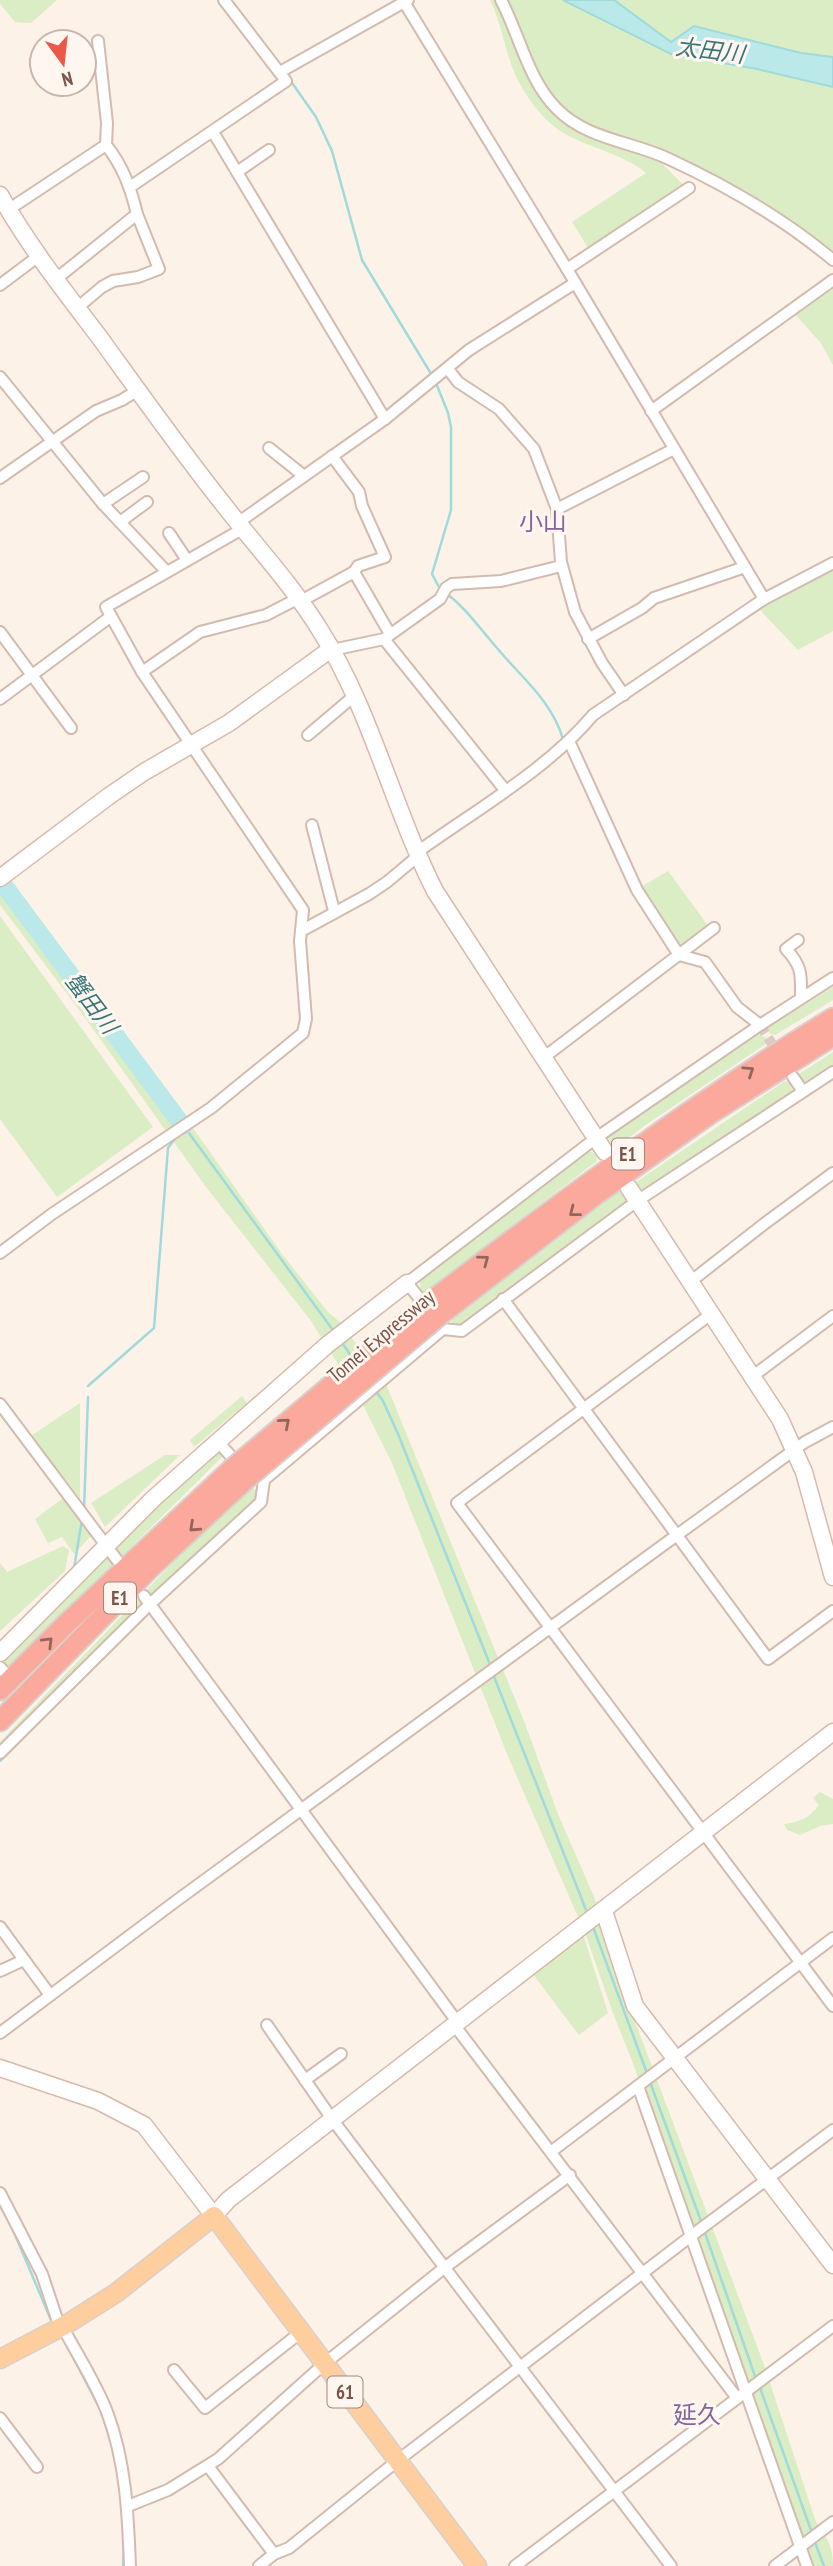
<svg xmlns="http://www.w3.org/2000/svg" width="833" height="2566" viewBox="0 0 833 2566" font-family="'PT Sans Narrow','Noto Sans JP',sans-serif">
  <style>
    .green { fill: #daedc5 }
    .water { fill: #bbe8e9; stroke: #a0dadb; stroke-width: 2 }
    .lines { fill: none; stroke-linecap: round; stroke-linejoin: round }
    .stream { stroke: #a0dadb; stroke-width: 2.5 }
    .river { stroke: #bbe8e9; stroke-width: 18 }
    .street-tunnel { stroke: #dccbc0; stroke-width: 10; stroke-dasharray: 10 5; stroke-linecap: butt }
    .street-casing { stroke: #d3bbaf; stroke-width: 14 }
    .secondary-casing { stroke: #d7baac; stroke-width: 19 }
    .primary-casing { stroke: #dacfcc; stroke-width: 21 }
    .highway-casing { stroke: #dacfcc; stroke-width: 23 }
    .street { stroke: #fff; stroke-width: 10 }
    .secondary { stroke: #fff; stroke-width: 16 }
    .primary { stroke: #fece9e; stroke-width: 18 }
    .highway { stroke: #faa99c; stroke-width: 19 }
    .highway-bridge-casing { stroke: #dacfcc; stroke-width: 23; stroke-linecap: butt }
    .highway-bridge { stroke: #faa99c; stroke-width: 19 }
    .oneway { stroke: #94665a }
    .labels { text-anchor: middle; dominant-baseline: central; stroke-width: 6; stroke-linejoin: round; paint-order: stroke }
    .shield { fill: #fff7ef; stroke: #a2867c; stroke-width: 2 }
    .shield-label { font-size: 19px; font-weight: bold; fill: #7a554a }
    .street-label { font-size: 21px; fill: #7a554a; stroke: #fff7ef }
    .water-label { font-size: 23px; font-style: italic; fill: #397678; stroke: #fff7ef }
    .quarter-label { font-size: 24px; fill: #83669d; stroke: #fff7ef }
  </style>
  <rect width="100%" height="100%" fill="#fdf2e8"/>
  <g class="green">
    <polygon points="0,0 57,0 31,23 15,22 0,4"/>
    <path d="M490,0h343v264l-28,-27 -121,-70 -28,-10 30,31 -96,63 -18,-29 74,-49c-25,-21 -60,-25 -87,-43 -20,-13 -42,-45 -49,-69 -7,-21 -10,-41 -20,-61z"/>
    <polygon points="833,284 833,365 820,342 794,313"/>
    <polygon points="833,569 833,631 798,650 759,609"/>
    <path d="M0,871l181,240 101,143 46,58 13,11 45,61 138,337 34,93 43,99 29,95 133,354 53,160c11,15 17,25 17,44h-26l-127,-362 -46,-138 -21,-53 -28,-80 -78,-179 -115,-291 -30,-60 -51,-82 -105,-134 -123,-172 -83,-110z"/>
    <polygon points="668,871 709,927 679,947 641,887"/>
    <polygon points="0,916 153,1127 57,1197 0,1119"/>
    <polygon points="833,987 833,1000 775,1035 770,1034 768,1028"/>
    <polygon points="759,1034 766,1038 766,1044 644,1126 617,1147 613,1147 608,1137 609,1135"/>
    <polygon points="833,1052 833,1066 806,1082 801,1080 799,1074"/>
    <polygon points="785,1081 791,1085 792,1091 670,1172 642,1194 633,1184"/>
    <polygon points="589,1151 596,1154 597,1161 422,1295 419,1280"/>
    <polygon points="619,1191 625,1195 626,1201 509,1289 462,1328 455,1327 451,1323 452,1318"/>
    <polygon points="242,1396 247,1403 194,1447 190,1440"/>
    <polygon points="80,1403 80,1498 31,1436"/>
    <polygon points="218,1442 225,1454 0,1677 0,1656"/>
    <polygon points="165,1455 180,1455 105,1527 91,1503"/>
    <polygon points="252,1488 258,1491 261,1502 0,1754 0,1742 240,1493"/>
    <polygon points="63,1498 92,1535 74,1554 62,1537 48,1543 35,1519"/>
    <polygon points="63,1546 69,1550 65,1571 0,1631 0,1563 7,1572"/>
    <path d="M820,1792l13,7v25l-13,2 -20,9 -13,-5 -3,-6c16,-2 25,-6 35,-19l-6,-7z"/>
    <polygon points="583,1934 608,2013 579,2035 532,1973"/>
  </g>
  <polygon class="water" points="563,0 614,0 671,42 694,26 801,53 833,57 833,87 757,69 671,54"/>
  <g class="lines">
    <g class="stream">
      <polyline points="290,80 316,117 332,151 362,260 433,377"/>
      <polyline points="436,383 448,413 451,427 451,510 432,574 440,589"/>
      <path d="M446,593c21,16 34,36 51,55 24,29 55,53 66,91"/>
      <polyline points="186,1129 335,1333"/>
      <polyline points="341,1341 353,1359"/>
      <polyline points="88,1386 154,1328 168,1148 176,1137"/>
      <polyline points="375,1390 383,1401 398,1434 491,1667"/>
      <polyline points="84,1510 88,1397"/>
      <polyline points="74,1568 82,1520"/>
      <polyline points="493,1674 588,1915"/>
      <polyline points="0,1761 22,1739"/>
      <polyline points="592,1924 648,2076"/>
      <polyline points="650,2082 702,2224"/>
      <polyline points="2,2208 9,2220"/>
      <polyline points="13,2230 51,2320"/>
      <polyline points="704,2230 756,2379"/>
      <polyline points="64,2340 101,2411 109,2435"/>
      <polyline points="759,2385 812,2533"/>
      <polyline points="122,2507 123,2521"/>
      <polyline points="814,2540 824,2566"/>
      <polyline points="123,2566 124,2545"/>
    </g>
    <polyline class="river" points="0,880 183,1126"/>
    <polyline class="street-tunnel" points="760,1025 779,1055"/>
    <g class="street-casing">
      <g id="street">
        <path d="M501,0c19,36 27,80 56,109 31,31 74,32 112,50 58,27 115,60 164,101"/>
        <polyline points="404,2 567,269 764,599"/>
        <polyline points="280,72 408,0"/>
        <polyline points="213,132 385,419"/>
        <polyline points="237,172 269,150"/>
        <polyline points="130,187 286,81 224,0"/>
        <polyline points="8,210 106,145 107,123 98,41"/>
        <polyline points="567,269 689,188"/>
        <path d="M56,279l81,-65c-6,-25 -14,-48 -31,-69"/>
        <polyline points="0,285 40,255"/>
        <polyline points="77,308 102,287 113,281 138,277 159,269 137,214"/>
        <polyline points="448,369 458,382 499,409 534,449 557,509 561,562 575,612 602,663 624,695"/>
        <polyline points="0,377 103,504 166,571"/>
        <polyline points="651,411 833,280"/>
        <polyline points="269,448 304,476"/>
        <polyline points="332,456 359,492 362,506 385,557 358,566 354,572 390,634"/>
        <polyline points="0,478 96,411 122,400 138,390"/>
        <polyline points="103,504 143,477"/>
        <polyline points="557,509 674,449"/>
        <polyline points="120,522 147,502"/>
        <polyline points="239,522 385,419 469,350 575,283"/>
        <polyline points="169,533 187,560"/>
        <polyline points="301,601 354,572"/>
        <polyline points="0,632 71,728"/>
        <polyline points="384,639 505,790"/>
        <polyline points="588,639 642,608 654,598 745,567"/>
        <polyline points="332,650 384,639 440,599 446,588 452,584 501,581 561,566"/>
        <polyline points="142,672 200,632 266,615 299,598"/>
        <polyline points="0,699 110,617"/>
        <polyline points="308,735 354,696"/>
        <polyline points="569,741 637,890 679,955 705,962 737,1007 760,1025"/>
        <polyline points="312,825 334,911"/>
        <path d="M416,853c58,-42 131,-83 177,-138l171,-116 69,-36"/>
        <polyline points="301,931 369,894 387,882 418,856"/>
        <path d="M798,940l-12,9c17,18 15,27 15,49"/>
        <polyline points="543,1058 714,928"/>
        <polyline points="793,1077 802,1090"/>
        <polyline points="0,1253 52,1214 211,1108 303,1033 306,1019 300,941 303,910 142,672 106,607 244,528"/>
        <polyline points="690,1282 764,1224 833,1173"/>
        <polyline points="503,1299 768,1659 833,1611"/>
        <polyline points="428,1309 407,1283 596,1138 760,1025 833,978"/>
        <polyline points="711,1314 457,1503 833,2006"/>
        <polyline points="753,1376 833,1316"/>
        <polyline points="0,1404 117,1560"/>
        <polyline points="218,1442 241,1467"/>
        <polyline points="144,1596 458,2023"/>
        <polyline points="0,1667 5,1673"/>
        <polyline points="0,1753 150,1604 261,1502 264,1480 443,1329 462,1331 637,1201 833,1072"/>
        <polyline points="0,1927 50,1995"/>
        <polyline points="0,1971 24,1960"/>
        <polyline points="267,2025 332,2119 671,2566"/>
        <polyline points="455,2026 737,2398"/>
        <polyline points="0,2033 176,1901 677,1535 805,1442 833,1427"/>
        <polyline points="305,2080 341,2054"/>
        <polyline points="638,2086 807,2566"/>
        <polyline points="552,2151 833,1938"/>
        <polyline points="0,2193 42,2274 60,2328"/>
        <path d="M62,2326c15,28 34,57 45,86 19,50 21,102 23,154"/>
        <polyline points="174,2370 205,2408 301,2332"/>
        <polyline points="0,2418 37,2467"/>
        <polyline points="208,2466 274,2554"/>
        <polyline points="128,2506 168,2490 218,2459 324,2364 444,2268 570,2175"/>
        <polyline points="259,2566 274,2554 289,2548 397,2461 691,2236 833,2130"/>
        <polyline points="515,2566 833,2326"/>
        <polyline points="775,2566 833,2522"/>
      </g>
    </g>
    <g class="secondary-casing">
      <g id="secondary">
        <path d="M0,195c28,50 65,97 100,143 39,54 78,109 120,162 33,43 71,83 100,130 51,80 72,176 115,261l170,261"/>
        <polyline points="0,878 109,796 144,772 229,723 331,649"/>
        <polyline points="629,1188 780,1419 804,1472 833,1577"/>
        <polyline points="0,1653 154,1498 327,1345 407,1283"/>
        <polyline points="604,1911 635,2006 833,2265"/>
        <polyline points="0,2068 98,2101 144,2125 214,2216 228,2200 833,1732"/>
      </g>
    </g>
    <g class="primary-casing">
      <polyline id="primary" points="0,2359 67,2324 116,2293 214,2216 477,2566"/>
    </g>
    <g class="highway-casing">
      <g id="highway">
        <path d="M430,1302c131,-100 263,-198 403,-284"/>
        <polyline points="440,1315 598,1193 711,1113 833,1036"/>
        <polyline points="0,1690 65,1625 233,1468"/>
        <polyline points="0,1721 149,1569 244,1481"/>
      </g>
    </g>
    <use href="#street" class="street"/>
    <use href="#secondary" class="secondary"/>
    <use href="#primary" class="primary"/>
    <use href="#highway" class="highway"/>
    <g class="highway-bridge-casing">
      <g id="highway-bridge">
        <polyline points="233,1468 430,1302"/>
        <polyline points="244,1481 440,1315"/>
      </g>
    </g>
    <use href="#highway-bridge" class="highway-bridge"/>
  </g>
  <defs><path id="oneway-chevron" d="M-2-3.5L2.5 0L-2 3.5" fill="none" stroke-width="1.6" stroke-linecap="round" stroke-linejoin="round" transform="scale(1.75)"/></defs>
  <g class="oneway">
    <use href="#oneway-chevron" transform="translate(749 1071) rotate(-34)"/>
    <use href="#oneway-chevron" transform="translate(574 1212) rotate(142)"/>
    <use href="#oneway-chevron" transform="translate(484 1260) rotate(-37)"/>
    <use href="#oneway-chevron" transform="translate(285 1423) rotate(-41)"/>
    <use href="#oneway-chevron" transform="translate(194 1527) rotate(137)"/>
    <use href="#oneway-chevron" transform="translate(48 1642) rotate(-45)"/>
  </g>
  <g class="labels">
    <g class="shield">
      <rect x="612" y="1138.5" width="32" height="31" rx="5"/>
      <rect x="104" y="1582.5" width="32" height="31" rx="5"/>
      <rect x="327.5" y="2376.5" width="35" height="31" rx="5"/>
    </g>
    <g class="shield-label">
      <text x="628" y="1154">E1</text>
      <text x="120" y="1598">E1</text>
      <text x="345" y="2392">61</text>
    </g>
    <g class="street-label">
      <text transform="translate(381 1336) rotate(-40)">Tomei Expressway</text>
    </g>
    <g class="water-label">
      <text transform="translate(710 50) rotate(7)">太田川</text>
      <text transform="translate(92 1003) rotate(53)">蟹田川</text>
    </g>
    <g class="quarter-label">
      <text x="543" y="521">小山</text>
      <text x="697" y="2414">延久</text>
    </g>
  </g>
  <g transform="translate(63 63) rotate(165)"><circle r="33" fill="#fff7ef" stroke="#cab6ad" stroke-width="2"/>
  <path d="M0-5L12 26L0 18L-12 26Z" fill="#ed5748"/>
  <text y="-10" font-size="19" font-weight="bold" text-anchor="middle" fill="#7a554a">N</text>
  </g>
</svg>
